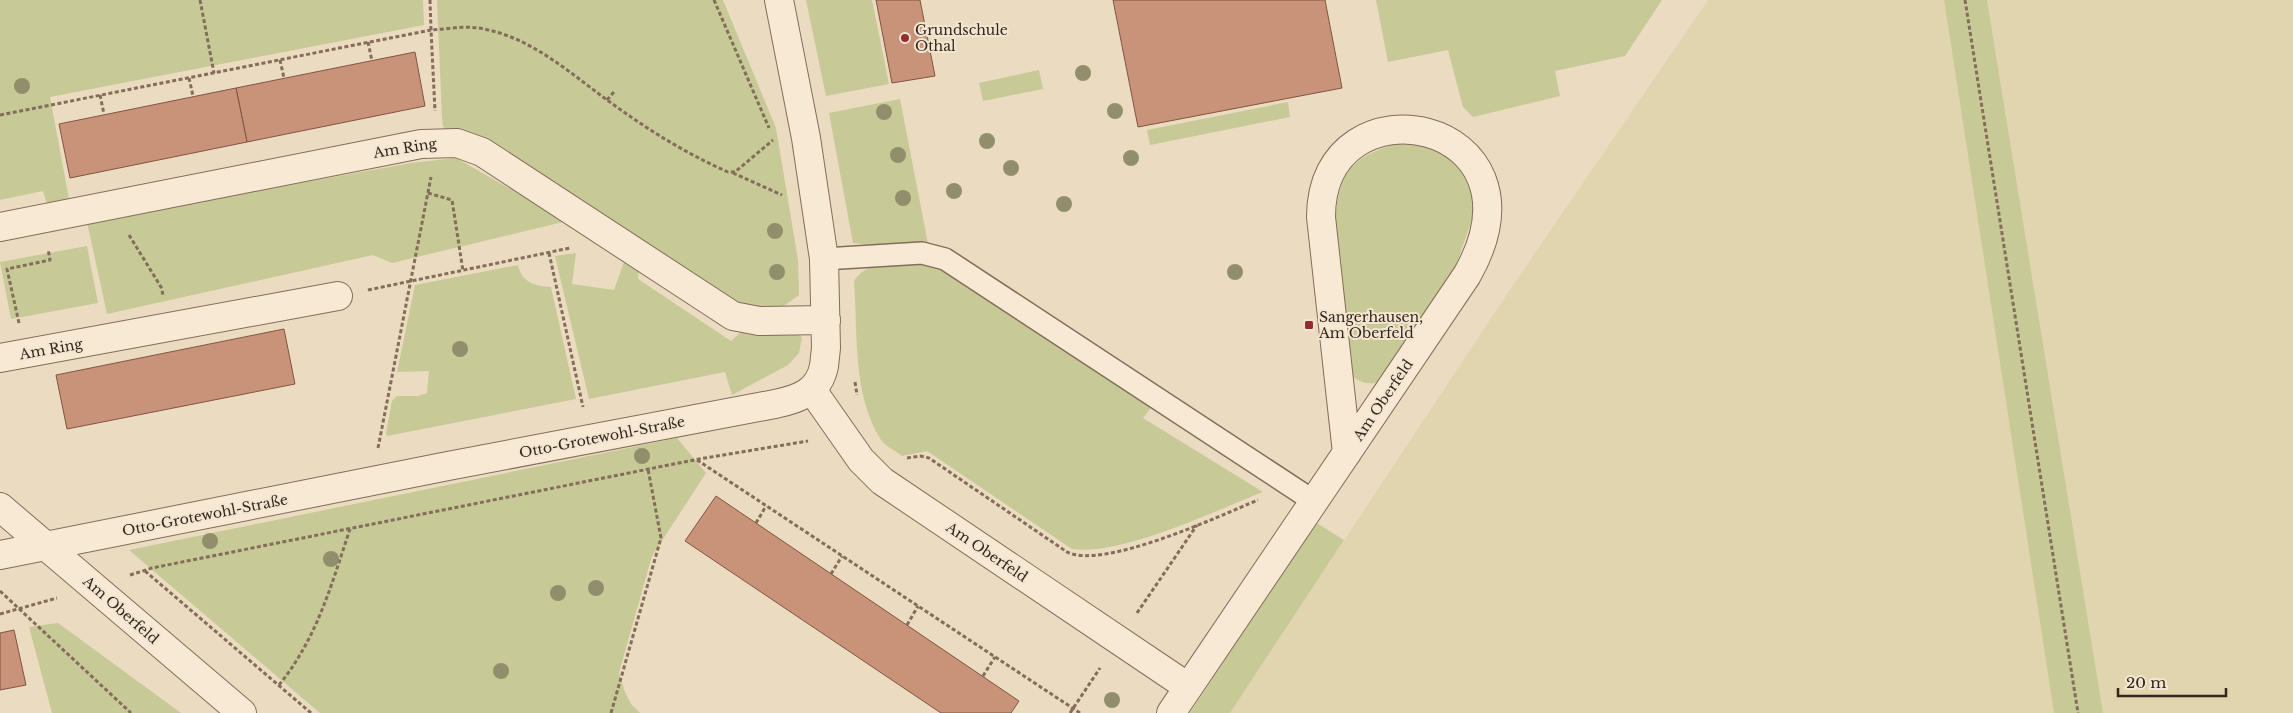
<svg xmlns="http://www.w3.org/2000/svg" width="2293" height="713" viewBox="0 0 2293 713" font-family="'Libre Baskerville',serif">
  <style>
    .farmland { fill: #e1d5af }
    .green { fill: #c7c996 }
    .building { fill: #c89378; stroke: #825541 }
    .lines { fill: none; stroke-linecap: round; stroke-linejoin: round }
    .lane-casing { stroke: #846d5a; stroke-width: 24 }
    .street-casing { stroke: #846d5a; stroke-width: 30 }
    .path { stroke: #846d5a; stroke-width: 3; stroke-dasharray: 4 2.5; stroke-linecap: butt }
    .lane { stroke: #f7e9d4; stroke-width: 21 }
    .street { stroke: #f7e9d4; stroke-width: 28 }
    .tree { fill: #918f6b }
    .poi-dot { fill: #902d35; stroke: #f3e6d0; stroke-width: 2 }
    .labels { text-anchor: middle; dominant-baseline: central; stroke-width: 4; stroke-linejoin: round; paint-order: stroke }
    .poi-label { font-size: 14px; fill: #34261d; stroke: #f3e6d0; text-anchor: start }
    .street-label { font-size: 14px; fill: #34261d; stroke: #f3e6d0 }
  </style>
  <rect width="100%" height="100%" fill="#ebdbc1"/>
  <g class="farmland">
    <polygon points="1708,0 1944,0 2054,713 1230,713 1505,297"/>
    <polygon points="1987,0 2293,0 2293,713 2103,713"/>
  </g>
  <g class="green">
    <polygon points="0,0 423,0 424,25 50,97 69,199 47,204 43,191 0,200"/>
    <polygon points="437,0 723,0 776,128 798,260 799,295 778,310 741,308 447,133 443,126 442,117"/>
    <polygon points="806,0 872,0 889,84 826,96"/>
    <polygon points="1376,0 1662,0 1625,56 1555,71 1560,96 1473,117 1463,107 1448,50 1388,62"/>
    <polygon points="1944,0 1987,0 2103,713 2054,713"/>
    <polygon points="1039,70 1043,89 983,101 979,83"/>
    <polygon points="900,99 928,244 872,245 853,243 829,113"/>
    <polygon points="1288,102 1290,117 1150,145 1147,130"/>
    <path d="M1405,142l15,1 24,12 13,11 10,15 6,17 1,16 -23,65 -70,103c-13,3 -22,1 -31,-9l-15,-149c3,-53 18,-70 70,-82z"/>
    <polygon points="456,158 567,221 392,263 373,255 107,314 87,222 411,163"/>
    <polygon points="87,246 98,303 11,319 0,262"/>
    <polygon points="576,253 572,284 614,290 625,259 639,266 638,279 731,341 741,332 791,331 802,337 799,353 788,365 732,395 725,372 589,399 555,256"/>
    <path d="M909,262l35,6 209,137 -10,13 120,74c-49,19 -141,64 -191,57l-145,-98 -25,5c-6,-5 -17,-10 -21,-16 -29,-46 -23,-107 -27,-159 14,-20 32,-17 55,-19z"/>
    <path d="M518,265c4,18 17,21 33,22l25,112 -189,37 -1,-3 6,-32 5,-5h21l9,-3 2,-22 -32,1 18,-87z"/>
    <polygon points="677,438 706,473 652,556 619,673 625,692 631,704 640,713 320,713 129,550"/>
    <polygon points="1315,522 1344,540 1230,713 1190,713"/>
    <polygon points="58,623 181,713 52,713 29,627"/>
  </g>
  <g class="building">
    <polygon points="876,0 920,0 935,76 892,83"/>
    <polygon points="1113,0 1325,0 1342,88 1138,127"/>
    <polygon points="415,52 425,106 247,142 236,88"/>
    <polygon points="236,88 247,142 70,178 59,124"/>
    <polygon points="284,329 295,384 67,429 56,375"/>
    <polygon points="716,496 1019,701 1011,713 941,713 685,541"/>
    <polygon points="14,630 26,685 0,690 0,633"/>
  </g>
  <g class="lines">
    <g class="lane-casing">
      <polyline id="lane" points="824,259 922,253 945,259 1315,502"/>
    </g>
    <g class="street-casing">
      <g id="street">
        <polyline points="0,227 421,144 457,143 482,152 733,316 759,321 826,320"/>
        <polyline points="0,358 338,296"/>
        <polyline points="812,390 861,460 882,481 1188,687"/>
        <polyline points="0,507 242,713"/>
        <path d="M0,555l448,-89 327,-62c24,-5 44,-12 49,-38l2,-18 -2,-89 -18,-121 -27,-138"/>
        <path d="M1171,713l296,-438c89,-158 -146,-202 -146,-58l26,236"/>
      </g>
    </g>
    <g class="path">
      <polyline points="200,0 214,73"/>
      <path d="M430,0l1,30c17,-1 36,-5 53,-1 51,10 89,47 130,76 36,26 73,49 114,67h7l38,-32"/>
      <polyline points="714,0 769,128"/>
      <polyline points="1965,0 2078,713"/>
      <polyline points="368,42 372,61"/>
      <polyline points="280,60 284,78"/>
      <polyline points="189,78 193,96"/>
      <polyline points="100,95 104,114"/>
      <polyline points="607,100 614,92"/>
      <polyline points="0,115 431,30 435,111"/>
      <polyline points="733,173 782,195"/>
      <polyline points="428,193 452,200 463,271"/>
      <polyline points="129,235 161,287 163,295"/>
      <polyline points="549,253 583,407"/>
      <polyline points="368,290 570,248"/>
      <polyline points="19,323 7,269 50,260 48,249"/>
      <polyline points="855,382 857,395"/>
      <polyline points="378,448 431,177"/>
      <path d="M907,458l13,-2 9,2 138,94c37,18 152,-36 191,-52"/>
      <polyline points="697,460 1080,713"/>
      <polyline points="756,523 766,506"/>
      <polyline points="145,571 311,713"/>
      <polyline points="831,574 842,556"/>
      <polyline points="130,575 152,568 699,459 808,441"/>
      <polyline points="0,591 131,713"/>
      <polyline points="1137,613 1197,525"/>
      <polyline points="0,614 57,598"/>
      <polyline points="907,625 918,606"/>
      <polyline points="983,676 995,657"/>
      <path d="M279,685c38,-47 52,-99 71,-156"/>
      <polyline points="611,713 661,538 648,469"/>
      <polyline points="1070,713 1100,668"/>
    </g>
    <use href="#lane" class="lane"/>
    <use href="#street" class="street"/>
  </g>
  <g class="tree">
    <circle cx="1083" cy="73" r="8"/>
    <circle cx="22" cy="86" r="8"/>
    <circle cx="1115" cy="111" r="8"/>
    <circle cx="884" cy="112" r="8"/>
    <circle cx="987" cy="141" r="8"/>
    <circle cx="898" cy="155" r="8"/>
    <circle cx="1131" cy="158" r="8"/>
    <circle cx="1011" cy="168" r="8"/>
    <circle cx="954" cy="191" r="8"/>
    <circle cx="903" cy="198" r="8"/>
    <circle cx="1064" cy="204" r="8"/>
    <circle cx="775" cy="231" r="8"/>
    <circle cx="777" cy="272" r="8"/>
    <circle cx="1235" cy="272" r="8"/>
    <circle cx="460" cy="349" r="8"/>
    <circle cx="642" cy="456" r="8"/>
    <circle cx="210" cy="541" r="8"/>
    <circle cx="331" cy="559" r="8"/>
    <circle cx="596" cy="588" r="8"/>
    <circle cx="558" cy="593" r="8"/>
    <circle cx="501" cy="671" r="8"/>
    <circle cx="1112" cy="700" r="8"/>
  </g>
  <g class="poi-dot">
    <circle cx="905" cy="38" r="5"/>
    <rect x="1304" y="320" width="10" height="10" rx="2.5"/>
  </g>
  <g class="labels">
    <g class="poi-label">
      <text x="915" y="30">Grundschule<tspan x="915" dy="16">Othal</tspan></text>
      <text x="1319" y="317">Sangerhausen,<tspan x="1319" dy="16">Am Oberfeld</tspan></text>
    </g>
    <g class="street-label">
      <text transform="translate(405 148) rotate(-9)">Am Ring</text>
      <text transform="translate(51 349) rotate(-10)">Am Ring</text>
      <text transform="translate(1383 400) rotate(-56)">Am Oberfeld</text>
      <text transform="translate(602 437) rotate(-11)">Otto-Grotewohl-Straße</text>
      <text transform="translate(205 515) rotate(-11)">Otto-Grotewohl-Straße</text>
      <text transform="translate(987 552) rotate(34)">Am Oberfeld</text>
      <text transform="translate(121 610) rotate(41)">Am Oberfeld</text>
    </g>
  </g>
  <path d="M2118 688v8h108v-8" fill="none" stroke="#34261d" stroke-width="2.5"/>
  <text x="2126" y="688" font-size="15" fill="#34261d" stroke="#f3e6d0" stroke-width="4" paint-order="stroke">20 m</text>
</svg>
